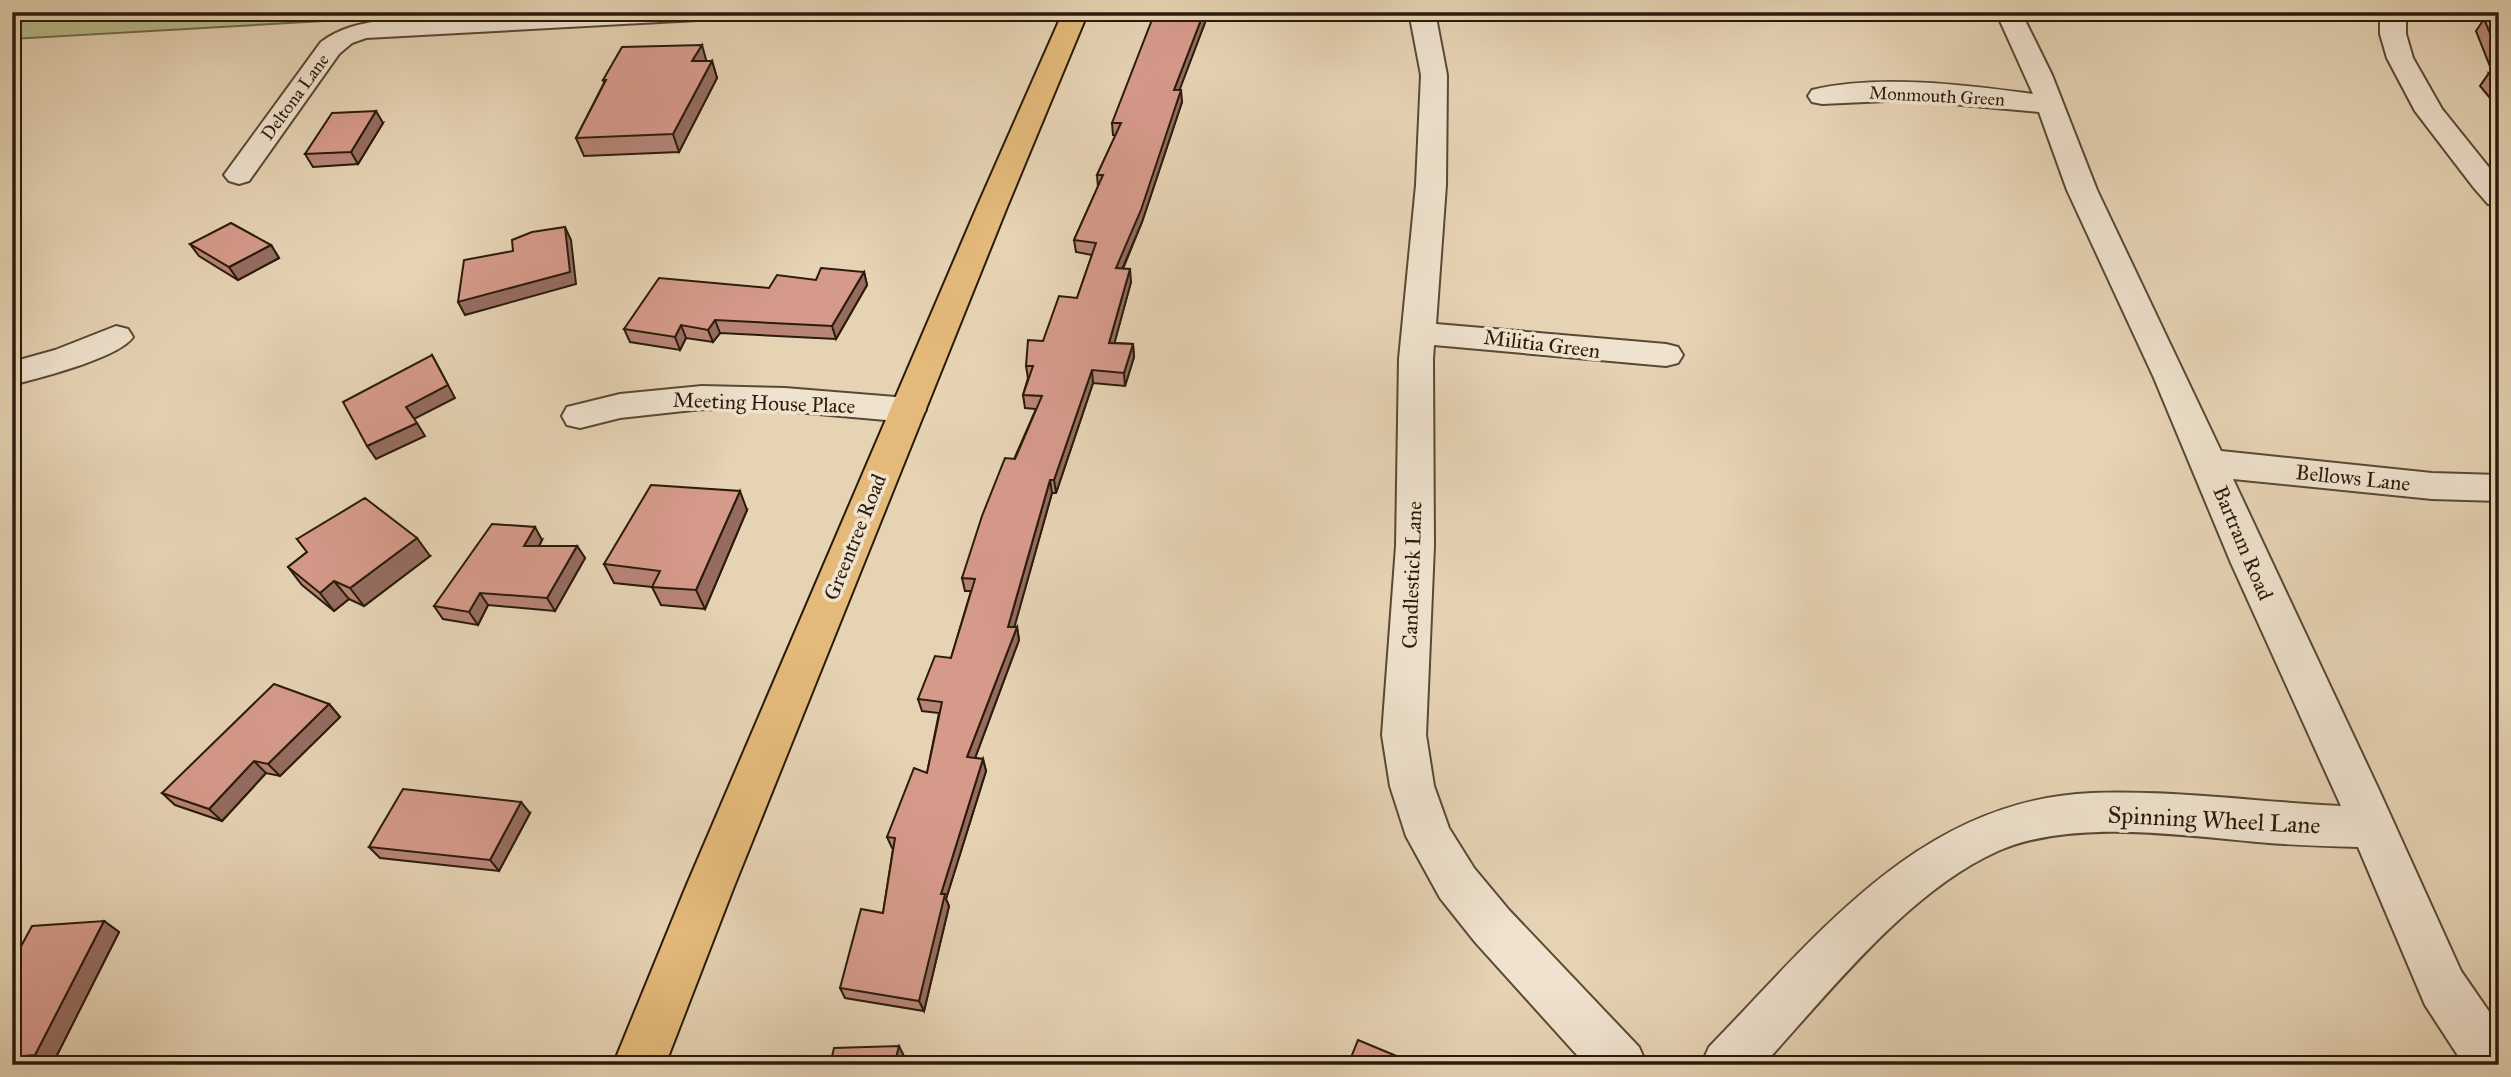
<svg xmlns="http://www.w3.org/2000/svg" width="2511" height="1077" viewBox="0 0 2511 1077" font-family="'IM FELL Great Primer',serif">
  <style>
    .green { fill: #b7bc8b; stroke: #706c4a; stroke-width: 2 }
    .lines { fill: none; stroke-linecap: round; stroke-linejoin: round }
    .minor-casing { stroke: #594934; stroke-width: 4 }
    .primary-casing { stroke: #2a1b0a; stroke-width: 4 }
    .minor { fill: #efe2ce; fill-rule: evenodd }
    .primary { fill: #e3ba7a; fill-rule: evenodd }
    .wall { fill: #b88478; stroke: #2a1b0a; stroke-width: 2 }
    .shaded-wall { fill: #966c61; stroke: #2a1b0a; stroke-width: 2 }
    .building { fill: #d69a8b; stroke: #2a1b0a; stroke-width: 2 }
    .labels { text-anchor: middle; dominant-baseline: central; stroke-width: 7; stroke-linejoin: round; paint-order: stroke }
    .far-street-label { font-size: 18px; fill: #2a1b0a; stroke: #efe2ce }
    .street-label { font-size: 21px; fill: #2a1b0a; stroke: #efe2ce }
    .near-street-label { font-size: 24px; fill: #2a1b0a; stroke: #efe2ce }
  </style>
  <rect width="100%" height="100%" fill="#e6d3b4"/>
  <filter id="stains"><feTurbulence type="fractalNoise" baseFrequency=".00286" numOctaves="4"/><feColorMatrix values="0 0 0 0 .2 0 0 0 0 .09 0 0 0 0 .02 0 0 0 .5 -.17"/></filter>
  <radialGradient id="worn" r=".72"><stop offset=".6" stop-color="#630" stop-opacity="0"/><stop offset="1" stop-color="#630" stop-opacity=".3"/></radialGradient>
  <polygon class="green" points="12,12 481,12 12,39"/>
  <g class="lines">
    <g class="minor-casing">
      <g id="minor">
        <path d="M543,12h166l-3,5 -9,3 -331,18 -14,5 -13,11 -90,127 -10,3 -10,-3 -5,-6 97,-133c19,-14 38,-18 62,-22z"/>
        <polygon points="1409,12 1435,12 1447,75 1446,185 1436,324 1666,344 1678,347 1683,355 1678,363 1666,366 1434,345 1433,359 1434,546 1426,735 1434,786 1449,828 1474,868 1509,910 1639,1047 1647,1065 1586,1065 1475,942 1440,898 1406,836 1390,786 1382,735 1396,546 1399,359 1416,185 1421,75"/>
        <path d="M1996,12h25l31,63 45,115 124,261 211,22 67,2v26l-67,-2 -199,-20 146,311 82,181 38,55v39h-35l-39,-60 -67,-158c-34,-1 -67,-2 -101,-5 -77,-7 -187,-23 -259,9 -90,40 -169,142 -235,214h-62l8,-18c110,-113 212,-247 383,-254 83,-3 166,9 249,13l-110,-243 -77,-185 -87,-188 -28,-78 -131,-12 -86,4 -10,-2 -4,-6 4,-6c67,-16 153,-5 221,4z"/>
        <polygon points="2380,12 2406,12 2406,34 2413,58 2442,109 2499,180 2499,207 2488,204 2474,188 2415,111 2387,58 2380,34"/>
        <path d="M116,326l12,3 5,8c-14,21 -94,41 -121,48v-23l43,-12z"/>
        <polygon points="702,386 785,388 908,398 920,402 926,410 920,418 908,422 785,411 702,409 620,418 580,428 567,425 562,416 567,407 620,394"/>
      </g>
    </g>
    <g class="primary-casing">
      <polygon id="primary" points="1063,12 1088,12 1007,207 733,889 665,1065 613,1065 685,889 977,207"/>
    </g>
    <use href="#minor" class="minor"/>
    <use href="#primary" class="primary"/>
  </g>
  <g class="wall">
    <polygon points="1209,12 1179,90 1182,102 1142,222 1123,269 1131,282 1114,343 1133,344 1134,357 1125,386 1093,383 1056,493 1052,493 1014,627 1017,627 1019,640 975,758 983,759 986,771 946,899 949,906 924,1011 845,998 840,988 883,913 893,849 892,848 887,837 927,773 939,713 922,711 918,699 951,658 971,591 965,591 962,578 1036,409 1025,408 1023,395 1028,378 1026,366 1043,341 1077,298 1092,255 1076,252 1074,240 1098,187 1097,175 1116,135 1113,135 1112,123"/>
    <polygon points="2484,19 2499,21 2499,109 2480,86 2489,73 2493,74 2476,31"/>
    <polygon points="712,61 717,78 679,152 584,156 576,138 604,83 603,80"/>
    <polygon points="383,123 358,164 313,167 305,154"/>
    <polygon points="190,244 271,245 279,258 238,280 199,256"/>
    <polygon points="864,272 867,285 836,339 720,333 713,342 686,338 680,350 630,342 624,329 769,288"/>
    <polygon points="747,510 705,609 661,605 652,587 614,583 604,564"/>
    <polygon points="297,539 430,556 364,606 349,599 334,611 302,585 288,567 307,552"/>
    <polygon points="542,540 539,546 577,546 585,558 555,611 488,605 478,625 443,619 434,606"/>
    <polygon points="329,704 340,717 280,776 266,773 222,821 175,805 162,793"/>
    <polygon points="530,813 499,871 380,858 369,847"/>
    <polygon points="104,921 119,932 52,1065 12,1065 12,963"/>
  </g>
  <g class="shaded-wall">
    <polygon points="1204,12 1209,12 1175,102 1174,90"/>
    <polygon points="702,45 707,63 692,61"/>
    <polygon points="712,61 717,78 679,152 673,134"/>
    <polygon points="1181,90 1182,102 1142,222 1117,281 1116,268"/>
    <polygon points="376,111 383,123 358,164 351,152"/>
    <polygon points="565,227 571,240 576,284 465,315 458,302"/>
    <polygon points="271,245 279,258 238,280 229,267"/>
    <polygon points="1130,269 1131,282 1111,356 1109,343"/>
    <polygon points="864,272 867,285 836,339 832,326"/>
    <polygon points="715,320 720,333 713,342 708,330"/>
    <polygon points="681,325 686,338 680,350 675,337"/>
    <polygon points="1133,344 1134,357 1125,386 1124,373"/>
    <polygon points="432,355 455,398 414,419 406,407"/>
    <polygon points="1092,370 1093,383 1056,493 1054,480"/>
    <polygon points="417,423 425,436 376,459 367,446"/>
    <polygon points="1050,480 1052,493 1011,639 1008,627"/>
    <polygon points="740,491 747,510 705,609 696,590"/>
    <polygon points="535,527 542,540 532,559 524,546"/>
    <polygon points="417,538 430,556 364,606 350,588"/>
    <polygon points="577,546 585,558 555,611 547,598"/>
    <polygon points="334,581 349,599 334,611 320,593"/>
    <polygon points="480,593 488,605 478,625 469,612"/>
    <polygon points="1017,627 1019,640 971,769 967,757"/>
    <polygon points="329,704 340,717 280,776 268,764"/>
    <polygon points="983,759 986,771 946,899 949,906 924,1011 919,1001 941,894"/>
    <polygon points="254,761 266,773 222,821 209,809"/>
    <polygon points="521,802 530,813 499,871 490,860"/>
    <polygon points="104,921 119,932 52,1065 35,1055"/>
    <polygon points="899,1046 904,1056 901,1065 894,1065"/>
  </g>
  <g class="building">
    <polygon points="1155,12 1204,12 1174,90 1181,90 1141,210 1116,268 1130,269 1109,343 1133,344 1124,373 1092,370 1054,480 1050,480 1008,627 1017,627 967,757 983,759 941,894 945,894 919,1001 840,988 861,909 883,913 895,838 887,837 914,768 927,773 942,702 918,699 935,656 951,658 975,579 962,578 982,516 1005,458 1015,459 1042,396 1023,395 1033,366 1026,366 1028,340 1043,341 1059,296 1077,298 1096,243 1074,240 1103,175 1097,175 1121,123 1112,123"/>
    <polygon points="2484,19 2499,21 2499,55"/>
    <polygon points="702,45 692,61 712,61 673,134 576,138 606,80 603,80 622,47"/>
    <polygon points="2489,73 2499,75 2499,85"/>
    <polygon points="376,111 351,152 305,154 332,113"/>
    <polygon points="231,223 271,245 229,267 190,244"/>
    <polygon points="565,227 570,272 458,302 464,260 513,251 512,240 532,232"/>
    <polygon points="821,268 864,272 832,326 715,320 708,330 681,325 675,337 624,329 659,278 769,288 777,275 816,280"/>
    <polygon points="432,355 448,385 406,407 417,423 367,446 343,402"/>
    <polygon points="651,485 740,491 696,590 652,587 660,571 604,564"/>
    <polygon points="365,498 417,538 350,588 334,581 320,593 288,567 307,552 297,539"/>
    <polygon points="492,524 535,527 524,546 577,546 547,598 480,593 469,612 434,606"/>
    <polygon points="274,684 329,704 268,764 254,761 209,809 162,793"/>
    <polygon points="403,789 521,802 490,860 369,847"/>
    <polygon points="104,921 35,1055 12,1057 12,963 32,926"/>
    <polygon points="1358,1040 1418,1065 1348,1065"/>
    <polygon points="899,1046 894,1065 830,1065 834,1048"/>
  </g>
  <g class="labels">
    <g class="far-street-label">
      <text transform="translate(1937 96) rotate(3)">Monmouth Green</text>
      <text transform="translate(295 97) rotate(-54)">Deltona Lane</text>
    </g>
    <g class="street-label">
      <text transform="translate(1542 344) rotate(7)">Militia Green</text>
      <text transform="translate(764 403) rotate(2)">Meeting House Place</text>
      <text transform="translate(2353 478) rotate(6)">Bellows Lane</text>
      <text transform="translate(855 537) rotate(-68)">Greentree Road</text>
      <text transform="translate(2243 543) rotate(67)">Bartram Road</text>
      <text transform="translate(1412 575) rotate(-88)">Candlestick Lane</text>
    </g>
    <g class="near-street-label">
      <text transform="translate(2214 820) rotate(3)">Spinning Wheel Lane</text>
    </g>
  </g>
  <rect width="2511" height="1077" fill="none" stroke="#e6d3b4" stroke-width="42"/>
  <rect x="14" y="14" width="2483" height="1049" fill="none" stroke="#2a1b0a" stroke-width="3.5"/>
  <rect x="21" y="21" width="2469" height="1035" fill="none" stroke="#2a1b0a" stroke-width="2"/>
  <rect width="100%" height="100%" filter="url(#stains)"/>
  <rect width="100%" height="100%" fill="url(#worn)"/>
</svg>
